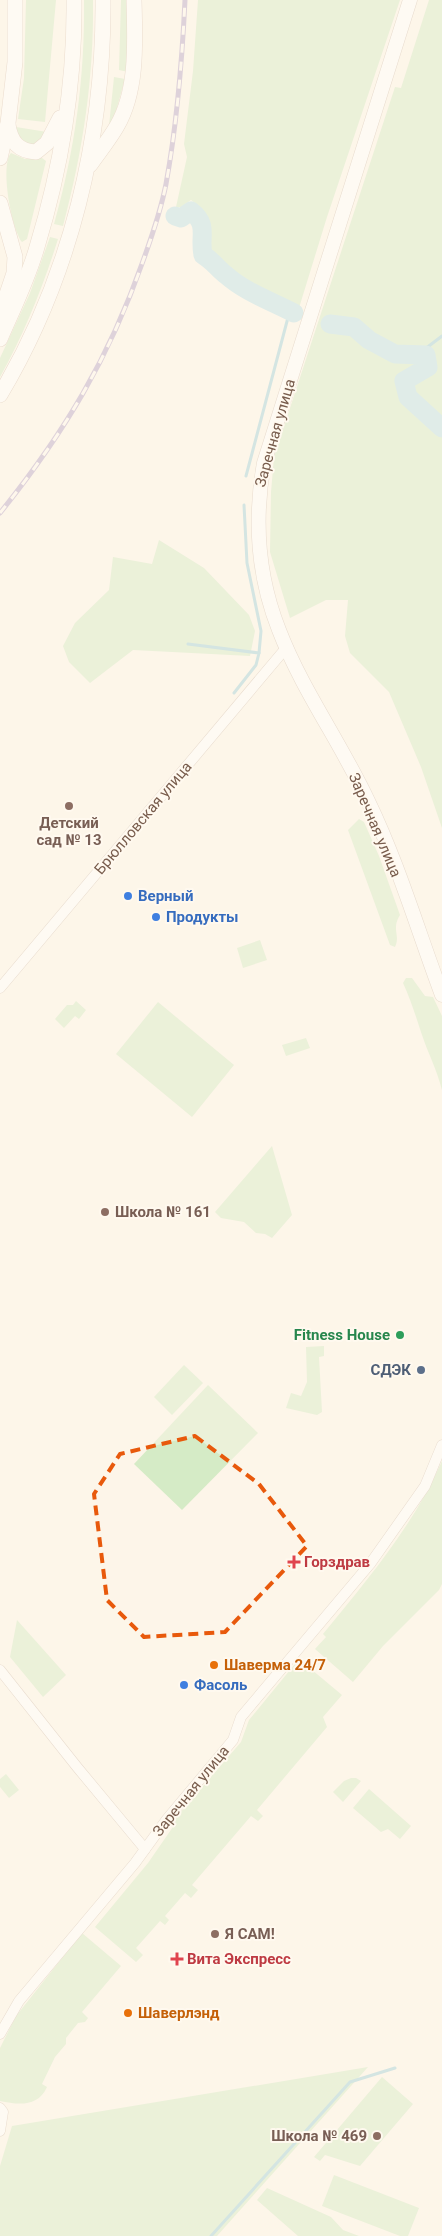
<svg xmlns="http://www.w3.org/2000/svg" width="442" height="2236" viewBox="0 0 442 2236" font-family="Roboto,sans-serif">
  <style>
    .green { fill: #d5ebc6 }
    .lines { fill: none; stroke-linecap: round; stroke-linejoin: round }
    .stream { stroke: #a2d0d9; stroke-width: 3 }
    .river { stroke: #bce0e7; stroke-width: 19 }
    .minor-casing { stroke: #cfbdae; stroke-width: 11 }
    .tertiary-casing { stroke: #cfbdae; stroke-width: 15 }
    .secondary-casing { stroke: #d5bfae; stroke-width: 16 }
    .minor { stroke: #fff; stroke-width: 10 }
    .tertiary { stroke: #fff; stroke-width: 14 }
    .secondary { stroke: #fff; stroke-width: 15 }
    .rail-casing { stroke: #b8a6c7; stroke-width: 5 }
    .rail { stroke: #fff9ef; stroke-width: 3; stroke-dasharray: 9; stroke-linecap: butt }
    .marked { fill: none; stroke: #e8590c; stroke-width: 4; stroke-dasharray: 10 6; stroke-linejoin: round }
    .education-dot { fill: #8d6e63; stroke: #fff9ef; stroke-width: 2 }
    .shop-dot { fill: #3f7fe0; stroke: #fff9ef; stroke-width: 2 }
    .leisure-dot { fill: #2e9e5b; stroke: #fff9ef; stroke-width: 2 }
    .service-dot { fill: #5c6f8a; stroke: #fff9ef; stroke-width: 2 }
    .health-dot { fill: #e0444e; stroke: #fff9ef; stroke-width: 2 }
    .food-dot { fill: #e8710a; stroke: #fff9ef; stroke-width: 2 }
    .labels { text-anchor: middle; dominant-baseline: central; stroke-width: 4; stroke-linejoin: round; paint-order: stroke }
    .street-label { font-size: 15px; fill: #785c4c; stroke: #fff9ef }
    .education-label { font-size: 15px; font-weight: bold; fill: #785e54; stroke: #fff9ef; text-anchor: start }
    .shop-label { font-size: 15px; font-weight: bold; fill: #366cbe; stroke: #fff9ef; text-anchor: start }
    .leisure-label { font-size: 15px; font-weight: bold; fill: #27864d; stroke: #fff9ef; text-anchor: end }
    .service-label { font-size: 15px; font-weight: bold; fill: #4e5e75; stroke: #fff9ef; text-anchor: end }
    .health-label { font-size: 15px; font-weight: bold; fill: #be3a42; stroke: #fff9ef; text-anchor: start }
    .food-label { font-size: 15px; font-weight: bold; fill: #c56008; stroke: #fff9ef; text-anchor: start }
  </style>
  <rect width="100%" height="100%" fill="#fdf5e9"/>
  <g class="green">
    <polygon points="26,0 56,0 45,122 18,119 24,78"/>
    <path d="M84,0h9c1,78 -10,151 -30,226l-9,-2c21,-74 31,-147 30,-224z"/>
    <polygon points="121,0 129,0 128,72 119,70"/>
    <path d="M198,0h202l-73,217 -28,91 -41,-17 -30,-18 -23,-28c0,-17 2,-34 -14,-45l-10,7h-5l11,-50 -3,-13 9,-73z"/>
    <polygon points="429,0 442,0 442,828 421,767 389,692 350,653 345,636 348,600 326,600 290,618 270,552 271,492 274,457 395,87 401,88"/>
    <polygon points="114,77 125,79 116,111 109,126"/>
    <polygon points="16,127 47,132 35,145 23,143 16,133"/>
    <path d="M11,153l14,6 17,-1 4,3 -19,78 -5,3c-11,-15 -22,-77 -11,-89z"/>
    <path d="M50,237l8,2c-15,48 -34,95 -58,138v-19l30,-65z"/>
    <polygon points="159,540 204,568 249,615 255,631 250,656 133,650 90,683 69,662 63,646 75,623 109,590 113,557 152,564"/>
    <path d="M359,819l5,3 15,34 21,59c-9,14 1,21 -5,32l-5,-2 -42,-115z"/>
    <polygon points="260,940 267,960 243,968 237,948"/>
    <path d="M406,978h6l13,18 8,1 9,19v74c-5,-20 -14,-37 -20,-55 -6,-18 -11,-35 -19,-52z"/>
    <polygon points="76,1001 86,1010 79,1019 75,1016 64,1028 55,1019 67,1005 73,1005"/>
    <polygon points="158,1002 234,1065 192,1117 116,1054"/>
    <polygon points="306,1038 310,1048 286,1056 282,1045"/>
    <polygon points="272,1146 292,1215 272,1238 265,1234 256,1233 244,1222 221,1218 215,1212"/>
    <polygon points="324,1346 324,1356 319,1357 322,1412 317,1415 286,1408 291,1393 301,1396 307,1382 306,1347"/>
    <polygon points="184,1365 203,1383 172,1415 154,1397"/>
    <polygon points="208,1385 258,1433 182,1510 134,1464"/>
    <path d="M442,1461v123l-3,6 -56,56 -30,36 -38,-33 11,-12 -3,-3c45,-55 90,-108 119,-173z"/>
    <polygon points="17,1620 66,1675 43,1697 10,1657"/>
    <polygon points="299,1659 342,1695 323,1717 327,1727 257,1810 263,1816 258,1821 251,1816 192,1885 198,1890 191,1898 185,1893 165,1916 169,1920 165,1925 160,1921 136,1948 143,1955 136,1962 95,1927 148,1863 175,1824 173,1821 241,1742 249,1720"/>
    <polygon points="6,1774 19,1790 9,1798 0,1787 0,1779"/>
    <polygon points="351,1778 356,1778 361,1781 343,1802 333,1792 344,1781"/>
    <polygon points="369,1789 411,1826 400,1839 388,1829 381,1832 353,1808"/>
    <path d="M82,1933l39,33 -39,46 6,6 -3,4 -7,1 -12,15v6l-11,13 -13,27 5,3c-9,20 -28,18 -47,14v-53l16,-32z"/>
    <polygon points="368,2067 217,2236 0,2236 0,2166 12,2126"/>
    <polygon points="382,2077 413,2104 360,2166 325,2155 320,2161 314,2157"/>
    <polygon points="334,2175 419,2208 408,2236 400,2236 322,2206"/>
    <polygon points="267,2188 331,2217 343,2230 359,2236 298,2236 257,2200"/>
  </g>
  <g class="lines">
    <g class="stream">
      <polyline points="417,355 442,336"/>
      <polyline points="246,476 290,310"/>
      <polyline points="244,505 247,563 261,631 259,653"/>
      <polyline points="188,644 259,653 256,665 234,693"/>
      <polyline points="211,2236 350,2082 395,2068"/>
    </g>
    <g class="river">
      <path d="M175,216l6,2 10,-7c18,14 8,25 12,44 10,6 14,13 23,20 19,17 45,26 68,38"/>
      <polyline points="330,324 354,327 369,340 395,354 426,355 428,367 404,381 408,397 442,428"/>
    </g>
    <g class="minor-casing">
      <g id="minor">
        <polyline points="0,988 286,648"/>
        <polyline points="0,1670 77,1767 145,1849"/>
        <polyline points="0,2034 19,2001 135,1863 167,1819 233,1740 241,1717 370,1564 425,1486 442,1445"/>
        <polyline points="0,2108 3,2112 0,2131"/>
      </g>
    </g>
    <g class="tertiary-casing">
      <path id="tertiary" d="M410,0l-146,463c-10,56 -6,114 15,167 23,60 62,113 89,171 30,62 50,130 74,194"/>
    </g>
    <g class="secondary-casing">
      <g id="secondary">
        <path d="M8,125c3,17 10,26 28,27l11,-9 13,-25"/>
        <polyline points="0,158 8,123 15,62 15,0"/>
        <path d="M90,165c9,-13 19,-25 27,-39 21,-36 18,-85 17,-126"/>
        <polyline points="0,203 15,257 14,273 5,300 2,322"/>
        <path d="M0,339c13,-30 28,-60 37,-92 24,-79 38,-164 37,-247"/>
        <path d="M0,395c71,-119 104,-258 103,-395"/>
      </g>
    </g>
    <use href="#minor" class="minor"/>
    <use href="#tertiary" class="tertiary"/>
    <use href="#secondary" class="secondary"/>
    <g class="rail-casing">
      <path id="rail" d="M0,513c65,-81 109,-155 143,-252 9,-25 18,-51 23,-77 11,-60 16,-122 19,-184"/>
    </g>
    <use href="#rail" class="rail"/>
  </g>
  <path d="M0 0H442V2236H0ZM195,1436l64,48 48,62 -82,86 -81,5 -37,-37 -13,-106 26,-40z" fill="#fdf5e9" fill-opacity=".55" fill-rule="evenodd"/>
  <path class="marked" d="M195,1436l64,48 48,62 -82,86 -81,5 -37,-37 -13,-106 26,-40z"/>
  <g class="education-dot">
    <circle cx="69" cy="806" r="5"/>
    <circle cx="105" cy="1212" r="5"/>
    <circle cx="215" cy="1934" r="5"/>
    <circle cx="377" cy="2136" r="5"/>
  </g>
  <g class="shop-dot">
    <circle cx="128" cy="896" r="5"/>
    <circle cx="156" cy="917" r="5"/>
    <circle cx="184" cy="1685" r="5"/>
  </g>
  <circle class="leisure-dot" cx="400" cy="1335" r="5"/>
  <circle class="service-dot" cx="421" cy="1370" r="5"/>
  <g class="health-dot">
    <path d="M291.5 1554.5h5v5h5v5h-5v5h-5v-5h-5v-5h5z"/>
    <path d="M174.5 1951.5h5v5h5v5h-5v5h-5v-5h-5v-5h5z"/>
  </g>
  <g class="food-dot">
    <circle cx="214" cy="1665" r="5"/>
    <circle cx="128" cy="2013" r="5"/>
  </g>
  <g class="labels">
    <g class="street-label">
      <text transform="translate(275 433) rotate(-74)">Заречная улица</text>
      <text transform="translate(143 818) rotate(-50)">Брюлловская улица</text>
      <text transform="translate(375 825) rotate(67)">Заречная улица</text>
      <text transform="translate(191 1791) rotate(-51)">Заречная улица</text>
    </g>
    <g class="education-label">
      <text x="69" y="823" text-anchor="middle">Детский<tspan x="69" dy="17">сад № 13</tspan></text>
      <text x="115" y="1212">Школа № 161</text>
      <text x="225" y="1934">Я САМ!</text>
      <text x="367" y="2136" text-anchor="end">Школа № 469</text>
    </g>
    <g class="shop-label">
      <text x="138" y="896">Верный</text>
      <text x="166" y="917">Продукты</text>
      <text x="194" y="1685">Фасоль</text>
    </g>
    <g class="leisure-label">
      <text x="390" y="1335">Fitness House</text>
    </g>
    <g class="service-label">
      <text x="411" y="1370">СДЭК</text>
    </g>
    <g class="health-label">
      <text x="304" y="1562">Горздрав</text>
      <text x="187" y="1959">Вита Экспресс</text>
    </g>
    <g class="food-label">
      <text x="224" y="1665">Шаверма 24/7</text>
      <text x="138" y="2013">Шаверлэнд</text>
    </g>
  </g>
</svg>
